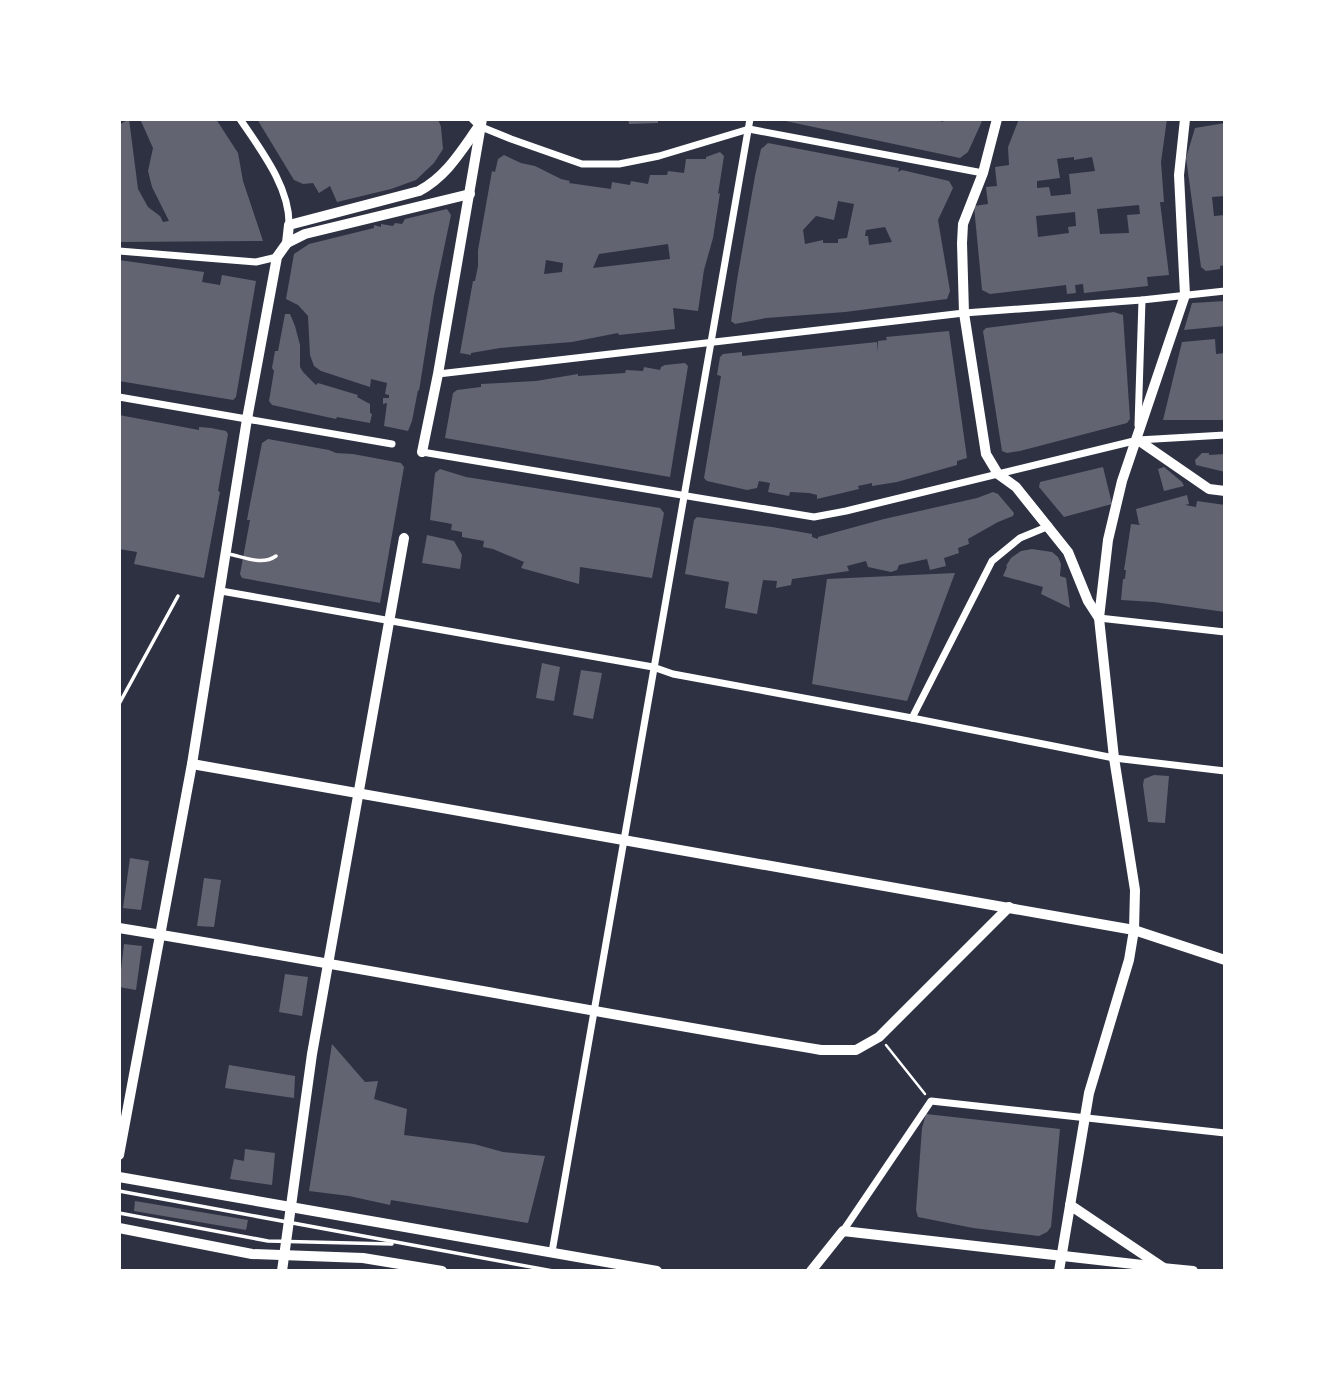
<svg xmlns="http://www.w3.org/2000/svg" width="1344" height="1390" viewBox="0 0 1344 1390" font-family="'Fira Sans',sans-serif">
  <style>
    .building { fill: #626471; fill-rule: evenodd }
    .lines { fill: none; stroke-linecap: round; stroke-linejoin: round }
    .path { stroke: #fff; stroke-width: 2.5 }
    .service { stroke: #fff; stroke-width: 3.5 }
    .minor { stroke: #fff; stroke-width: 7 }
    .tertiary { stroke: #fff; stroke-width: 10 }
    .secondary { stroke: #fff; stroke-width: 10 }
  </style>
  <rect width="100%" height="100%" fill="#2d3142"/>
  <g class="building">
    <polygon points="129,119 138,189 148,207 160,216 163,222 169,221 152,187 148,171 153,148 140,119 216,119 238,153 243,181 263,241 119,242 119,125"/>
    <polygon points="257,119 438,119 441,127 443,149 434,163 416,180 391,189 337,202 330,186 319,193 313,183 303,184 294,180"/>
    <polygon points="628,119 658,119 658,123 629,124"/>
    <polygon points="776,119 935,119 943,122 944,119 983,119 968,152 960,158"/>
    <path d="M1019,119h148l-6,43 3,40h-4l9,73 -22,2 1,9 -64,7 -1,-9 -8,1 1,8 -9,1 -1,-9 -76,9 -8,-4 -8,-84 14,-2 -2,-17 11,-1 -2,-19 14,-2 -1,-18zM1074,157v3l18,-3 3,14 -26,3 2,20 -20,2 -2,-9 -12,1v-7l23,-3 -3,-19zM1139,205l1,9 -13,1 2,18 -29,1 -3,-25zM1075,212l1,14 -8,1 1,6 -31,4 -2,-21z"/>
    <polygon points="1225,123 1225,196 1212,197 1214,216 1225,215 1225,265 1220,266 1220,269 1206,271 1201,267 1186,158 1195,128"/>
    <path d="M768,143l131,25 -1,4 4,-2 47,11 4,7 -15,32 12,71 -3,8 -102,13 -79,6 -31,6 -4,-3 6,-41 18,-104 6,-27zM838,201l16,3 -7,34 -9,1v4h-15v-3l-18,4 -2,-14 13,-14 18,4zM885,227l7,15 -23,3 -1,-9h-3l1,-6z"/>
    <path d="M720,152l4,4 -6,38 2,-1 -7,45 -9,32 -6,41 -25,-3 2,21 -56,6 -1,-2 -46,9 -72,6 -29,5v2l-11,-2 13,-72h2l3,-15v-16l14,-79 3,1 3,-13 6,-4 17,8 14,3 26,13 9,2 -1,2 42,6 1,-7 18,3 1,-4 17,3 2,-9h17l1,-4 16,2 2,-14h20v-2zM668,244l2,15 -77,9 6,-14zM546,260l17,3 -1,9 -18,2z"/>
    <polygon points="447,209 451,215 434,296 419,391 418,390 412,421 408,431 384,426 387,403 383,404 383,398 389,398 389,395 385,394 387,383 371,379 370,387 321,371 314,366 310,355 308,316 298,305 286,299 294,254 309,244 374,228 374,225 381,227 381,224 393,226 395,223 402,224 405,219"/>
    <polygon points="119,260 204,272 202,282 220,285 222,275 256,281 236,397 233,400 119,381"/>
    <polygon points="1225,301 1225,326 1184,330 1192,303"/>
    <polygon points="1114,312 1123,315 1130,419 1127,423 1020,451 1007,453 1002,451 983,331 986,328"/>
    <polygon points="285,314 290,314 295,326 300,345 300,367 303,372 316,385 318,383 358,395 357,397 370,404 370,413 372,414 370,423 337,417 336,419 272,405 269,401 274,371 272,368 275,351 278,351"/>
    <polygon points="949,331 967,458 957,461 957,465 897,482 872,486 872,483 858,486 859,489 817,499 817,495 809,493 790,492 789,496 768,492 770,483 759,481 757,488 747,490 707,481 704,478 721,376 717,375 720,357 723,354 742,352 742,356 877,342 878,352 878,341 887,340 886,337"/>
    <polygon points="1215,339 1216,354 1225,353 1225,420 1163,420 1182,342"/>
    <polygon points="685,363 688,366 670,477 445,438 453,393 457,390 481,387 481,384 536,381 578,374 578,376 625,373 626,370 643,371 644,367 660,370 661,367 665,365"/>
    <polygon points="119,415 199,430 199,427 211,428 226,431 228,434 218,491 220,492 204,578 134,564 137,552 119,549"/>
    <polygon points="268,439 329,450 336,453 353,454 401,463 404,467 380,603 242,578 240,574 250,520 247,520 249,509 262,443"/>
    <polygon points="1202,453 1209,453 1209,455 1225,454 1225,472 1196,465 1195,460"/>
    <polygon points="1103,467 1112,504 1064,517 1039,487 1040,482"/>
    <polygon points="1164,467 1182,482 1184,486 1164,491 1158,469"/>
    <polygon points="440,469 466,477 660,508 664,513 652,578 580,567 579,584 521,568 524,562 493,549 483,547 484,541 462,537 462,532 451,530 452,524 430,520 435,473"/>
    <polygon points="993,492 998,494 1014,513 1013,516 998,522 968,539 969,544 958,548 959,553 944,558 946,566 930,570 927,559 899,565 897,570 891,572 868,567 866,561 847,566 849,571 792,579 791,585 776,588 777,581 763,580 757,614 725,608 729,582 685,574 694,520 697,517 772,527 812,534 812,537 818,539 818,537 884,519 977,498"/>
    <polygon points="1187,495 1189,504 1185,505 1196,507 1197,501 1225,505 1225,612 1154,602 1121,600 1123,579 1125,579 1126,570 1124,570 1131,524 1141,525 1139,524 1136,509"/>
    <polygon points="427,535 454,541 462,555 460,569 422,563"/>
    <polygon points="1032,549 1052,552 1058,557 1061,564 1060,576 1066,578 1070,608 1041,594 1043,587 1003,576 1007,567 1006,566 1011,558 1021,551"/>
    <polygon points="955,573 907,701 812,684 827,579"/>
    <polygon points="542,663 560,667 554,701 536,698"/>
    <polygon points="581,670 602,673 593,719 573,715"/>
    <polygon points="1154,775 1169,776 1165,823 1148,822 1143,785 1144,779"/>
    <polygon points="130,858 149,861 141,910 123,908"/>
    <polygon points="204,878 221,880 214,927 197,926"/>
    <polygon points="124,944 142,946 136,990 119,987"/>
    <polygon points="285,974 308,977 302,1016 279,1012"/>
    <polygon points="332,1044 365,1082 378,1081 374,1099 407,1109 404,1135 474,1144 503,1152 545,1156 528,1223 391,1200 390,1205 349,1196 309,1191"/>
    <polygon points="229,1065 295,1076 294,1098 225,1088"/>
    <polygon points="926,1114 1060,1129 1051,1227 1047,1232 1039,1236 973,1228 918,1217 916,1210 922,1128"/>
    <polygon points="245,1149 275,1153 272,1185 230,1179 234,1159 244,1161"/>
    <polygon points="135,1201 248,1220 246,1230 134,1211"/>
  </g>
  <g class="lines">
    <polyline class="path" points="886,1045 925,1094"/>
    <g class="service">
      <path d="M229,554c15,3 33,12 47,2"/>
      <polyline points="119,704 178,596"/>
      <polyline points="119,1191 553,1271"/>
      <polyline points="119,1213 268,1241 392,1244"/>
    </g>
    <g class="minor">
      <path d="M240,119c20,30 50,68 49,106"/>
      <polyline points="472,119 479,126 511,139 582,164 619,164 659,156 749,129 983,173"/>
      <polyline points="119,251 256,262 277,257"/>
      <polyline points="438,374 964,313 1142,300 1225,291"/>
      <polyline points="119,397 392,444"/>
      <polyline points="1138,425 1142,300"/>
      <polyline points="422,452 814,517 846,511 1138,440 1225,435"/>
      <polyline points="221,591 653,667 673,674 912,718 1114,758 1225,771"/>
      <polyline points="1099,618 1225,632"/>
      <polyline points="912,718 992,561 1020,538 1049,526"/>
      <polyline points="843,1231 931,1101 1225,1133"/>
      <polyline points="552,1252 750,119"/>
    </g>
    <g class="tertiary">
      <polyline points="997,119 983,173 963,224 962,243 964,313 986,454 998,474 1016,487 1068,552 1088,601 1099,618 1114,758 1135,890 1134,930 1129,960 1089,1093 1059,1271"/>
      <polyline points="287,243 305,234 470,194"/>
      <polyline points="1138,440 1209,489 1225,491"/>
      <polyline points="422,452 438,374 482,119"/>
      <polyline points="1099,618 1108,540 1122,481 1185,295 1179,175 1185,119"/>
      <polyline points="192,764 1134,930 1225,960"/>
      <path d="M119,928c234,38 467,83 702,122h35l23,-13 130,-130"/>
      <path d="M119,1155l73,-391 55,-345 30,-162 10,-14 2,-18 130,-34c28,-15 42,-40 60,-65"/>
      <polyline points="1162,1268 1193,1271"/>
      <polyline points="282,1271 312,1054 404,538"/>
    </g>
    <g class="secondary">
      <polyline points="119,1177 657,1271"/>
      <polyline points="1070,1205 1168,1271"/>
      <polyline points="119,1228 252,1254 363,1258 442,1271"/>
      <polyline points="811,1271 843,1231 1160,1267"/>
    </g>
  </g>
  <rect width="1344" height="1390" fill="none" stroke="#ffffff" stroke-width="242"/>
</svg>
